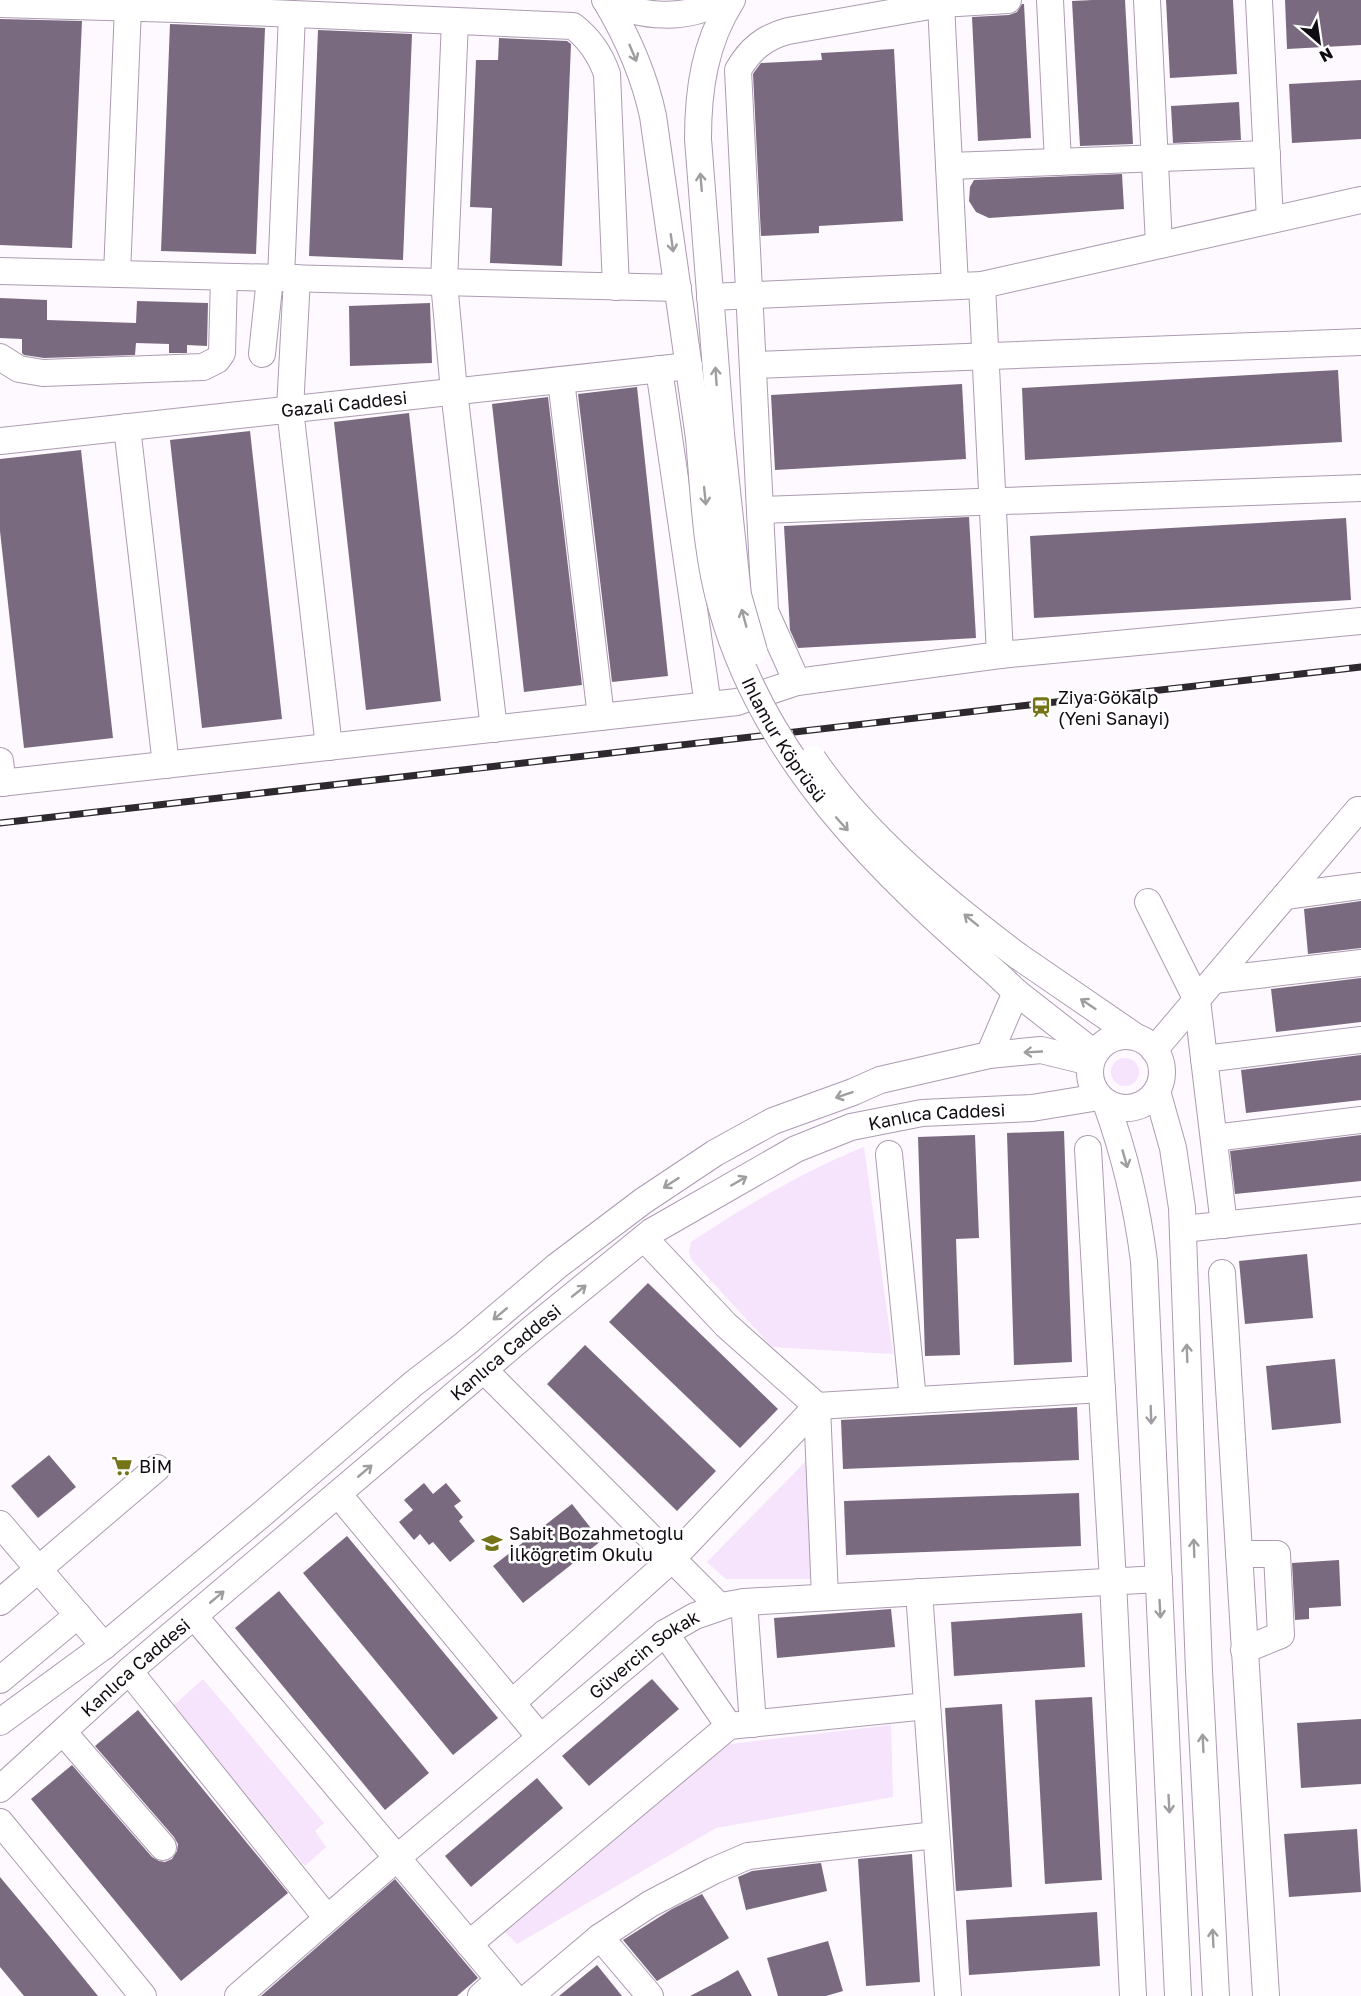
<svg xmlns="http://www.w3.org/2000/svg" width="1361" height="1996" viewBox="0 0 1361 1996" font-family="'Golos Text',sans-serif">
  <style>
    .green { fill: #f6e3fc }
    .building { fill: #7a6a7f }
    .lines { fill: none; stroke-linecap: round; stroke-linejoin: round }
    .minor-casing { stroke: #ac9bb1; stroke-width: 28 }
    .minor { stroke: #fff; stroke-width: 26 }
    .rail-casing { stroke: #2e282f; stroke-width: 7 }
    .rail { stroke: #fff; stroke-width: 4.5; stroke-dasharray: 14; stroke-linecap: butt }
    .minor-bridge-casing { stroke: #ac9bb1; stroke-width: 28; stroke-linecap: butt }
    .minor-bridge { stroke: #fff; stroke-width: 26 }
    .oneway { stroke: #a09da0 }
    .labels { text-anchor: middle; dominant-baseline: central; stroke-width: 5; stroke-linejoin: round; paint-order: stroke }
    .street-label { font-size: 18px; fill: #110b12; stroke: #fff }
    .poi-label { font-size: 18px; fill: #110b12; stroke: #fff; text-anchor: start }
  </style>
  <rect width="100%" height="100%" fill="#fdf9fe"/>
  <g class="green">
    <circle cx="1125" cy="1072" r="14"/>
    <path d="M864,1147l29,207 -121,-7 -81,-88 -2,-8 2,-9c56,-37 111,-70 173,-95z"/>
    <polygon points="810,1457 813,1579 726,1579 707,1562"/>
    <polygon points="203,1679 324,1823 315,1831 326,1847 305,1866 172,1707"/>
    <polygon points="891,1725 893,1797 716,1828 517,1944 503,1930 722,1745"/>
  </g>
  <g class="building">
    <polygon points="1093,0 1125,0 1133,144 1080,146 1072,1"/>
    <polygon points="1166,0 1233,0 1237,74 1170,78"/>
    <polygon points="1285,0 1361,0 1361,45 1287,49"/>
    <polygon points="1022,4 1024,4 1031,138 978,141 972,17 1009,15 1017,12"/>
    <polygon points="0,19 82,21 72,248 0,245"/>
    <polygon points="170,24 265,28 256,254 161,251"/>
    <polygon points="318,30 412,34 403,260 309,256"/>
    <polygon points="499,38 567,41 571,44 562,266 490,263 492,208 470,207 476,60 498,60"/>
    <polygon points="894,49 903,221 819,226 819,233 761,236 753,74 755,71 761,63 822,60 821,53"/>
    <polygon points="1361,80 1361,139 1292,143 1289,84"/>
    <polygon points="1239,102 1241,140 1173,143 1171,106"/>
    <polygon points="1122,174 1124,209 989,218 976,212 969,201 970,187 974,180"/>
    <polygon points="0,298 47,300 47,320 136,323 137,301 208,303 207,346 187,345 187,353 169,353 169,344 136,343 135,355 44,358 24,355 22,353 22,339 0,338"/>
    <polygon points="430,303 432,363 350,366 349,306"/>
    <polygon points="1338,370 1342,442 1025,460 1022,388"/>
    <polygon points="962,384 966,459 775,470 771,395"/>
    <polygon points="637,387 668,676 612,682 578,394"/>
    <polygon points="548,397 582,685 524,692 492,404"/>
    <polygon points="409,413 441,701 366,710 334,422"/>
    <polygon points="250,431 282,719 202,728 170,440"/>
    <polygon points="81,450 113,738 24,748 0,531 0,459"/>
    <polygon points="969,517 976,638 798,648 790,630 784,526"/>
    <polygon points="1346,518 1351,600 1034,618 1030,536"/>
    <polygon points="1361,901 1361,948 1308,954 1304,909"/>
    <polygon points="1361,978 1361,1022 1276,1032 1271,989"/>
    <polygon points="1361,1055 1361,1100 1246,1113 1241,1070"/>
    <polygon points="1064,1131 1072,1362 1014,1365 1007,1133"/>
    <polygon points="975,1135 979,1238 956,1239 960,1355 925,1356 918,1137"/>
    <polygon points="1361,1135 1361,1181 1235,1194 1230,1151"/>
    <polygon points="1307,1254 1313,1318 1245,1324 1239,1261"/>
    <polygon points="648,1283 778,1409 740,1448 609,1322"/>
    <polygon points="585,1345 716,1471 677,1511 547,1384"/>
    <polygon points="1335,1359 1341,1423 1272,1430 1266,1366"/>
    <polygon points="1077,1407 1079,1460 843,1469 841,1420"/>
    <polygon points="49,1455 76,1487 38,1518 11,1486"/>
    <polygon points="424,1483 433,1494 446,1483 461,1501 454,1506 463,1517 459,1521 475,1541 450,1562 433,1542 429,1545 420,1534 414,1540 399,1522 413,1510 404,1500"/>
    <polygon points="1079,1493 1081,1546 846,1555 844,1501"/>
    <polygon points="572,1504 601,1541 523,1603 493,1566"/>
    <polygon points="347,1536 498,1718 453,1755 303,1573"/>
    <polygon points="1339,1560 1341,1606 1309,1608 1309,1619 1295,1620 1292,1563"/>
    <polygon points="279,1591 429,1773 385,1810 235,1628"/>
    <polygon points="891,1609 895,1647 777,1658 774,1618"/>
    <polygon points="1082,1613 1085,1667 954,1676 951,1622"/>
    <polygon points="652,1679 679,1709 589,1786 562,1756"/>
    <polygon points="1092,1697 1102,1880 1045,1884 1035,1700"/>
    <polygon points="1002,1704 1012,1887 956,1891 945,1708"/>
    <polygon points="138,1710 288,1893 181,1981 31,1799 72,1765 152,1857 159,1861 165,1862 172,1859 177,1851 178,1844 174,1837 95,1746"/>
    <polygon points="1361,1719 1361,1784 1301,1788 1297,1723"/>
    <polygon points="537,1778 563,1808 471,1887 445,1856"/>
    <polygon points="1357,1829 1361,1892 1289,1897 1284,1834"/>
    <polygon points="912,1854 920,1982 866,1986 858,1859"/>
    <polygon points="821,1863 827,1891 746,1910 738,1877 752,1871"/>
    <polygon points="0,1877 50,1937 98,1996 24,1996 0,1967"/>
    <polygon points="395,1879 478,1978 457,1996 261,1996"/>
    <polygon points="702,1894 729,1938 657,1981 623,1940 672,1909"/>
    <polygon points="1097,1912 1100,1966 969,1975 966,1920"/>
    <polygon points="828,1941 843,1991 826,1996 778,1996 767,1958"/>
    <polygon points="597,1965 622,1996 559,1996"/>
    <polygon points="738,1970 752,1996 690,1996 719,1981"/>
  </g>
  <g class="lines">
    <g class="minor-casing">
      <g id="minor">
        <path d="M605,0c35,18 82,21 117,0"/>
        <polyline points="1050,0 1058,162"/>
        <polyline points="1147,0 1159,245"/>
        <polyline points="1259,0 1270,220"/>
        <path d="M606,1c22,37 38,73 47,115l46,322"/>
        <path d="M0,4l177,5 396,17c17,13 27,28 34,48l9,213"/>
        <polyline points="941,4 955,286"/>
        <polyline points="455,21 444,282 454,391 494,729"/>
        <polyline points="949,166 1267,154"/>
        <polyline points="0,271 678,288"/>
        <polyline points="117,274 128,7"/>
        <polyline points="281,278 292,14"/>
        <polyline points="297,278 290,409 329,747"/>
        <polyline points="982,285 1000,655"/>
        <polyline points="710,297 982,285 1361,200"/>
        <polyline points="262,354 270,278"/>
        <polyline points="0,357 19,369 43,373 203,367 217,360 222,353 224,277"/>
        <polyline points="753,365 1361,342"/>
        <polyline points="659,369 708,705"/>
        <polyline points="561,380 601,717"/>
        <polyline points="127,427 166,765"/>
        <path d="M721,434l-23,-295c0,-50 7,-97 34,-139"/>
        <path id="s1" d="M0,441l689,-75"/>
        <polyline points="760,510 1361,488"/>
        <path d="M797,682l-32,-71 -27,-541c12,-21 27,-33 50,-39l153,-27 67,-4"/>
        <polyline points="0,761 3,783"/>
        <polyline points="0,783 737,702 797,682 1000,655 1361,621"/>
        <polyline points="1285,896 1361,886"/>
        <polyline points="1148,902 1197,1000 1224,1225"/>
        <polyline points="1018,956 1136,1037"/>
        <polyline points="997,974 1016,992 1094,1053"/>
        <polyline points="1214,980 1361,963"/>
        <circle cx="1126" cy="1072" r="36"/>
        <polyline points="1154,1050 1358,810 1361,810"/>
        <polyline points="989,1055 1016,992"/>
        <polyline points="1204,1059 1361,1040"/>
        <polyline points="1157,1091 1173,1148 1182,1208 1199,1671 1216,1996"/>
        <path d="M1106,1103c19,52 31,103 38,158l34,735"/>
        <polyline points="1214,1138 1361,1120"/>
        <polyline points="1088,1149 1113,1581 1133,1996"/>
        <polyline points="889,1154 913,1400"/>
        <polyline points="1183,1229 1361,1210"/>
        <polyline points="644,1238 726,1325 817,1406 825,1597"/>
        <polyline points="1222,1273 1266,1996"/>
        <polyline points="484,1370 720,1607"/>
        <polyline points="338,1494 540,1737"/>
        <polyline points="0,1524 104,1646"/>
        <polyline points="1239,1554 1277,1554 1281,1635 1244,1650"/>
        <polyline points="919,1592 948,1996"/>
        <polyline points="0,1602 157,1468"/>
        <polyline points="744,1602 753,1724"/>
        <polyline points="194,1616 513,1996"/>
        <polyline points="665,1633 729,1726"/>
        <polyline points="129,1671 327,1918"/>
        <polyline points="0,1680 78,1615"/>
        <polyline points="512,1703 672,1559 817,1406 1102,1389"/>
        <polyline points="0,1722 104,1646 262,1514 413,1384 465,1344 557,1266 643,1201 715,1153 773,1121 853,1092 880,1080 989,1055 1041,1050 1090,1062"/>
        <polyline points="63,1732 163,1847"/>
        <path id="s2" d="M0,1789l129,-118 404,-343 118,-96 145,-83 55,-22 71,-14 110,-5 67,-11"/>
        <polyline points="0,1822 143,1996"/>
        <polyline points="600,1937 650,1996"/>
        <polyline points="469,1944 729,1726 927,1706"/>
        <path id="s3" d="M238,1996l160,-139 267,-224 30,-17 32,-11 17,-3 415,-23"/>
        <polyline points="481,1996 499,1980"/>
        <polyline points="530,1996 600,1937 650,1904 713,1871 748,1856 936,1835"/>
      </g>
    </g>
    <use href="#minor" class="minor"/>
    <g class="rail-casing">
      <polyline id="rail" points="0,823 1361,667"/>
    </g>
    <use href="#rail" class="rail"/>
    <g class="minor-bridge-casing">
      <g id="minor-bridge">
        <polyline points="721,434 738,595 754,651"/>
        <path id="s4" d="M699,438c5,57 7,116 23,171 43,153 159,264 275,365"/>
        <path d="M813,759c51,76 132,142 205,197"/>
      </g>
    </g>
    <use href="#minor-bridge" class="minor-bridge"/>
  </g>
  <defs><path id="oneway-shaft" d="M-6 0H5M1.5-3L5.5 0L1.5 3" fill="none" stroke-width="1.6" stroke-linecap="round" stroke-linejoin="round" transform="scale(1.5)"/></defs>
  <g class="oneway">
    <use href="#oneway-shaft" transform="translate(633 53) rotate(67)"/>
    <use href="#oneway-shaft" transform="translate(701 182) rotate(-95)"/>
    <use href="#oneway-shaft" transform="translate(672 243) rotate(82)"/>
    <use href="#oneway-shaft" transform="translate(716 376) rotate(-94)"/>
    <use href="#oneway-shaft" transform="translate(705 496) rotate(84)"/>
    <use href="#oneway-shaft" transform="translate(744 618) rotate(-105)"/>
    <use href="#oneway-shaft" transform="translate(842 824) rotate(48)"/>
    <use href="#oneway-shaft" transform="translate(971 920) rotate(-141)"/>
    <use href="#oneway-shaft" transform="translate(1088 1004) rotate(-146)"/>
    <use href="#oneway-shaft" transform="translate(1033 1052) rotate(177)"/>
    <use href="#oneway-shaft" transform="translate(844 1095) rotate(161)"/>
    <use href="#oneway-shaft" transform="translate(1125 1159) rotate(74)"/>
    <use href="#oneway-shaft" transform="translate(739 1181) rotate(-30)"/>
    <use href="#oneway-shaft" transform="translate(671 1183) rotate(147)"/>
    <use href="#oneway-shaft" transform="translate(579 1291) rotate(-39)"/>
    <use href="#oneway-shaft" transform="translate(500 1314) rotate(140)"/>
    <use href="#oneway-shaft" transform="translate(1187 1353) rotate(-92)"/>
    <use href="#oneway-shaft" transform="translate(1151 1415) rotate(88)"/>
    <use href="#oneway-shaft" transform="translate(365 1471) rotate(-40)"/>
    <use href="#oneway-shaft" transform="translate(1194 1548) rotate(-92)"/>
    <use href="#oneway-shaft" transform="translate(217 1597) rotate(-40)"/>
    <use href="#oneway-shaft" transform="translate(1160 1609) rotate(87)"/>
    <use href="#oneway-shaft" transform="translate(1203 1743) rotate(-93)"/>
    <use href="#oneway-shaft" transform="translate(1169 1804) rotate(87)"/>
    <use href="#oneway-shaft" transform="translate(1213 1938) rotate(-93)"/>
  </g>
  <defs>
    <g id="station-bare" transform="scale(1.62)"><path d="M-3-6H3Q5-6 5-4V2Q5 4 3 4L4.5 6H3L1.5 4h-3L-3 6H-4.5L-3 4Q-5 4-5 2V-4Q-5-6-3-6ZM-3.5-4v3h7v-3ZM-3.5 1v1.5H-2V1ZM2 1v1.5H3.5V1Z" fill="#757418" stroke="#fff" stroke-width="2.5" paint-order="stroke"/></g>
    <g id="supermarket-bare" transform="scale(1.62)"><path d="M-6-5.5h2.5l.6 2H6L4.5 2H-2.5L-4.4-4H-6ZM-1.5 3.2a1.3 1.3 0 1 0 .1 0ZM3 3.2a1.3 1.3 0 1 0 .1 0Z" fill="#757418" stroke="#fff" stroke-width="2.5" paint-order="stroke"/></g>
    <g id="school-bare" transform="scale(1.62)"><path d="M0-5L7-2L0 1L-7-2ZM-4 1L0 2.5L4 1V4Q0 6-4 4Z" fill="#757418" stroke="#fff" stroke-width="2.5" paint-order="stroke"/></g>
  </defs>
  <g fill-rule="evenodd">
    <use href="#station-bare" x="1041" y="707"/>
    <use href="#supermarket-bare" x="122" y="1466"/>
    <use href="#school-bare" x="492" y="1543"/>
  </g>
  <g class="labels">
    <g class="street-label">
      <text stroke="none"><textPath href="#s1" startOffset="346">Gazali Caddesi</textPath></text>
      <text stroke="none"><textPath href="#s4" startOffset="318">Ihlamur Köprüsü</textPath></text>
      <text stroke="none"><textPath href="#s2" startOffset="1170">Kanlıca Caddesi</textPath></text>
      <text stroke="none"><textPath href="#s2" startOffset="668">Kanlıca Caddesi</textPath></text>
      <text stroke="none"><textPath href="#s3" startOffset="531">Güvercin Sokak</textPath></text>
      <text stroke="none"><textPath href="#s2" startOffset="182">Kanlıca Caddesi</textPath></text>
    </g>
    <g class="poi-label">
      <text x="1058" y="697">Ziya Gökalp<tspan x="1058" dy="21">(Yeni Sanayi)</tspan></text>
      <text x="139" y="1466">BİM</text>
      <text x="509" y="1533">Sabit Bozahmetoğlu<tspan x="509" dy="21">İlköğretim Okulu</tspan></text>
    </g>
  </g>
  <g transform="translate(1319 42) rotate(151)" stroke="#ffffff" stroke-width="4.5" paint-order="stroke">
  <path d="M0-4.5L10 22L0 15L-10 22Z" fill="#110b12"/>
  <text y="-9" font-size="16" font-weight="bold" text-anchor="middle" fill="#110b12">N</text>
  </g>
</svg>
